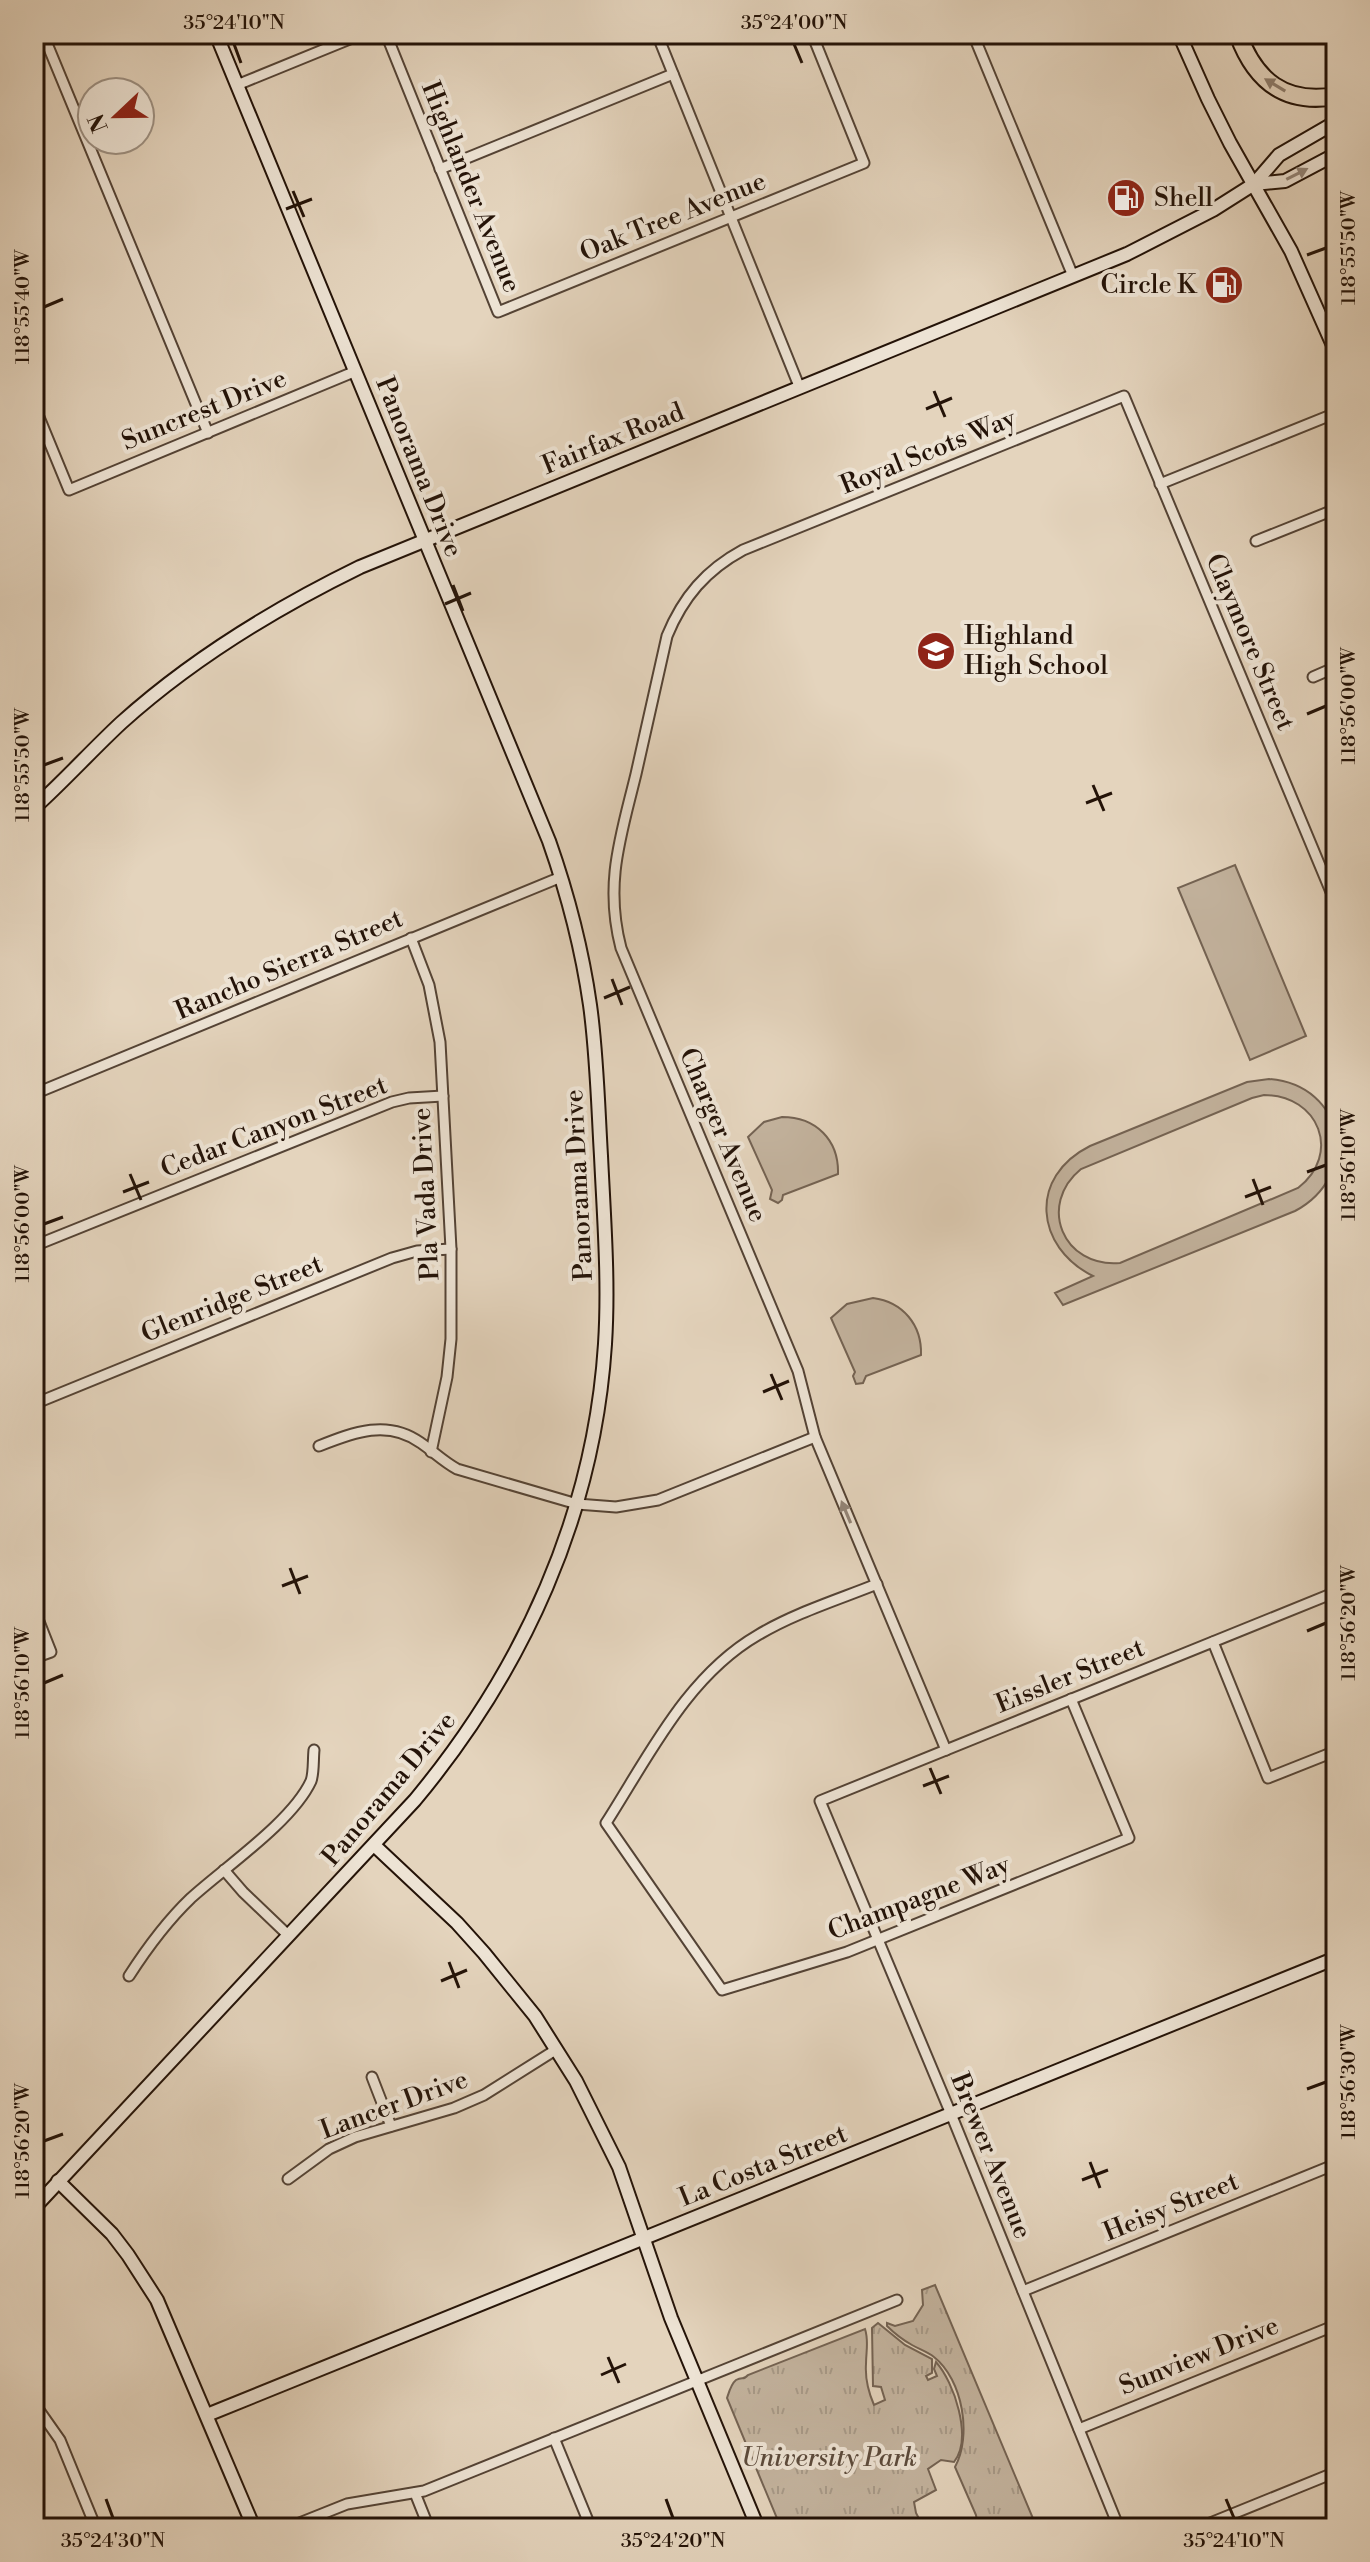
<svg xmlns="http://www.w3.org/2000/svg" width="1370" height="2562" viewBox="0 0 1370 2562" font-family="'Libre Bodoni',serif">
  <style>
    .grass { fill: #c3b39e; stroke: #746353; stroke-width: 2; fill-rule: evenodd }
    .park { fill: url(#park-tufts); stroke: #746353; stroke-width: 2 }
    .lines { fill: none; stroke-linecap: round; stroke-linejoin: round }
    .street-casing { stroke: #544335; stroke-width: 13 }
    .secondary-casing { stroke: #241308; stroke-width: 16 }
    .highway-casing { stroke: #241308; stroke-width: 20 }
    .street { stroke: #ede3d4; stroke-width: 9 }
    .secondary { stroke: #ede3d4; stroke-width: 12 }
    .highway { stroke: #e4d4bd; stroke-width: 16 }
    .oneway { fill: #8e7d6c }
    .oneway2 { fill: #938578 }
    .ticks { fill: none; stroke: #241308; stroke-width: 3 }
    .labels { text-anchor: middle; dominant-baseline: central; stroke-width: 8; stroke-linejoin: round; paint-order: stroke }
    .street-label { font-size: 26px; fill: #241308; stroke: #ede3d4 }
    .poi-label { font-size: 26px; fill: #241308; stroke: #ede3d4; text-anchor: start }
    .park-label { font-size: 26px; font-style: italic; fill: #5c4b3c; stroke: #ede3d4 }
    .neatline { fill: none; stroke: #241308; stroke-width: 3 }
    .ticks-label { font-size: 20px; text-anchor: middle; fill: #241308 }
  </style>
  <defs>
    <pattern id="park-tufts" width="24" height="20" patternUnits="userSpaceOnUse" patternTransform="scale(2)"><rect width="24" height="20" fill="#c3b39e"/><path d="M3 7l-1-3M5 7V3M7 7l1-3M15 17l-1-3M17 17v-4M19 17l1-3" fill="none" stroke="#a79987"/></pattern>
  </defs>
  <rect width="100%" height="100%" fill="#e4d4bd"/>
  <filter id="stains"><feTurbulence type="fractalNoise" baseFrequency=".0025" numOctaves="4"/><feColorMatrix values="0 0 0 0 .2 0 0 0 0 .09 0 0 0 0 .02 0 0 0 .5 -.17"/></filter>
  <radialGradient id="worn" r=".72"><stop offset=".6" stop-color="#630" stop-opacity="0"/><stop offset="1" stop-color="#630" stop-opacity=".3"/></radialGradient>
  <g class="grass">
    <polygon points="1235,865 1306,1036 1250,1060 1178,888"/>
    <path d="M1269,1079c77,6 92,97 26,132l-232,94 -8,-12 38,-17c-58,-29 -65,-99 -3,-130l157,-64zM1264,1095c55,0 78,59 34,93l-178,75c-57,5 -83,-58 -39,-94l171,-71z"/>
    <path d="M782,1117c34,0 57,23 56,57l-55,21 -1,5 -4,3 -8,-4 2,-9 -24,-53 16,-15z"/>
    <path d="M873,1298c30,4 49,27 48,57l-55,21 -3,7 -7,1 -3,-8 2,-4 -24,-54 16,-14z"/>
  </g>
  <g class="park">
    <path d="M935,2285l102,243h-59l-2,-13 -21,-48c17,-31 8,-87 -21,-110 -6,-5 -15,-8 -22,-12 -9,-5 -17,-11 -25,-19v-3l8,3 18,-5 10,-16 -1,-15z"/>
    <path d="M878,2323l27,22 27,14v14l-6,3 2,4 9,-4 -3,-7 2,-7c18,20 37,76 18,100l-13,-2 -13,9 8,21 -22,12 2,11 8,15h-143l-54,-130c2,-6 4,-14 9,-18 7,-4 7,1 12,-5l117,-46c4,12 1,22 1,35 -1,14 2,27 8,41l11,-5 -4,-13 -8,-1 -1,-58z"/>
  </g>
  <g class="lines">
    <g class="street-casing">
      <g id="street">
        <polyline points="43,34 208,433"/>
        <polyline points="386,34 498,312 864,163 812,34"/>
        <polyline points="657,34 799,386"/>
        <polyline points="973,34 1073,276"/>
        <polyline points="237,85 362,34"/>
        <polyline points="440,169 673,74"/>
        <polyline points="34,405 69,490 356,371"/>
        <polyline points="1160,484 1336,413"/>
        <polyline points="1256,541 1336,509"/>
        <polyline points="1313,677 1336,667"/>
        <polyline points="411,938 429,985 440,1042 451,1249 451,1339 447,1377 431,1452"/>
        <polyline points="34,1094 561,877"/>
        <polyline points="34,1246 392,1102 409,1098 443,1096"/>
        <polyline points="34,1404 392,1258 417,1251 451,1249"/>
        <path d="M319,1446c35,-14 69,-27 102,-3 13,9 23,19 36,26l120,35 39,3 42,-7 157,-63"/>
        <path d="M877,1584c-40,16 -82,29 -119,51 -71,41 -109,121 -152,188l116,167 125,-38 282,-114 -58,-139"/>
        <polyline points="34,1609 51,1652 34,1658"/>
        <polyline points="1213,1642 1268,1778 1336,1751"/>
        <path d="M946,1750l-131,-313 -17,-66 -177,-423c-17,-65 0,-112 15,-174 10,-46 21,-92 31,-138 16,-39 39,-66 76,-86l381,-154 212,508"/>
        <polyline points="224,1870 243,1892 289,1936"/>
        <path d="M129,1976c18,-28 38,-55 62,-78 34,-31 101,-76 120,-117 3,-8 2,-22 3,-31"/>
        <polyline points="372,2077 391,2126"/>
        <polyline points="288,2179 329,2149 355,2137 454,2108 484,2095 557,2049"/>
        <polyline points="1023,2291 1336,2164"/>
        <polyline points="34,2403 60,2440 96,2528"/>
        <polyline points="1079,2429 1336,2325"/>
        <polyline points="554,2438 591,2528"/>
        <polyline points="415,2493 429,2528"/>
        <polyline points="287,2528 347,2504 424,2491 897,2300"/>
        <polyline points="1119,2528 951,2114 820,1801 1336,1592"/>
        <polyline points="1198,2528 1336,2472"/>
      </g>
    </g>
    <g class="secondary-casing">
      <g id="secondary">
        <polyline points="1179,34 1208,99 1230,143 1291,251 1336,352"/>
        <polyline points="1254,184 1285,181 1336,154"/>
        <path d="M34,808c30,-27 57,-57 87,-85 71,-64 153,-114 239,-156l767,-313 86,-44 41,-26 25,-29 57,-33"/>
        <polyline points="374,1845 457,1923 484,1953 535,2016 576,2081 619,2167 671,2318 758,2528"/>
        <polyline points="58,2181 112,2234 128,2255 157,2300 254,2528"/>
        <path d="M34,2208l381,-408c108,-130 179,-285 190,-456 4,-62 -1,-125 -4,-188 -3,-50 -4,-101 -11,-151 -8,-56 -22,-110 -41,-164l-333,-807"/>
        <polyline points="207,2415 1336,1958"/>
      </g>
    </g>
    <g class="highway-casing">
      <path id="highway" d="M1238,34c17,47 47,71 98,62"/>
    </g>
    <use href="#street" class="street"/>
    <use href="#secondary" class="secondary"/>
    <use href="#highway" class="highway"/>
  </g>
  <defs><path id="oneway-solid" d="M-6-.8H1V-3.2L6.5 0L1 3.2V.8H-6Z" transform="scale(2)"/></defs>
  <use class="oneway" href="#oneway-solid" transform="translate(1275 85) rotate(-149)"/>
  <g class="oneway2">
    <use href="#oneway-solid" transform="translate(1297 174) rotate(-27)"/>
    <use href="#oneway-solid" transform="translate(846 1512) rotate(-113)"/>
  </g>
  <path class="ticks" d="M234,44l7,19M794,44l8,19M293,191l11,26M286,209l26,-10M1307,255l19,-7M44,307l19,-8M934,391l11,26M926,409l26,-11M453,585l10,26M445,604l26,-11M1307,714l19,-8M44,765l19,-7M1093,785l11,26M1086,803l26,-10M612,979l10,26M604,998l26,-11M1307,1172l19,-7M130,1174l11,26M1253,1179l10,26M123,1192l26,-10M1245,1197l26,-10M44,1224l19,-7M771,1374l11,26M763,1392l26,-11M290,1568l10,26M282,1586l26,-10M1307,1631l19,-8M44,1683l19,-8M930,1768l11,26M923,1786l26,-10M449,1962l10,26M441,1981l26,-11M1307,2089l19,-7M44,2141l19,-7M1090,2162l10,26M1082,2180l26,-10M608,2357l11,26M601,2375l25,-11M106,2499l7,19M666,2499l7,19M1226,2499l8,19"/>
  <defs>
    <g id="fuel-disc" transform="scale(2)"><circle r="9.5" fill="#8f2418" stroke="#ede3d4"/><path d="M-5.5-6h7V0h2V4h1.3V-2.5L3-4.5l.8-.8L6-3V5H2.5V1h-1V6h-7ZM-4.2-4.7v3.2H.2V-4.7Z" fill="#fff"/></g>
    <g id="school-disc" transform="scale(2)"><circle r="9.5" fill="#8f2418" stroke="#ede3d4"/><path d="M0-5L7-2L0 1L-7-2ZM-4 1L0 2.5L4 1V4Q0 6-4 4Z" fill="#fff"/></g>
  </defs>
  <g fill-rule="evenodd">
    <use href="#fuel-disc" x="1126" y="198"/>
    <use href="#fuel-disc" x="1224" y="285"/>
    <use href="#school-disc" x="936" y="651"/>
  </g>
  <g class="labels">
    <g class="street-label">
      <text transform="translate(471 187) rotate(68)">Highlander Avenue</text>
      <text transform="translate(673 217) rotate(-22)">Oak Tree Avenue</text>
      <text transform="translate(204 410) rotate(-22)">Suncrest Drive</text>
      <text transform="translate(613 439) rotate(-22)">Fairfax Road</text>
      <text transform="translate(928 452) rotate(-22)">Royal Scots Way</text>
      <text transform="translate(419 467) rotate(68)">Panorama Drive</text>
      <text transform="translate(1250 642) rotate(67)">Claymore Street</text>
      <text transform="translate(289 965) rotate(-23)">Rancho Sierra Street</text>
      <text transform="translate(274 1127) rotate(-21)">Cedar Canyon Street</text>
      <text transform="translate(723 1135) rotate(67)">Charger Avenue</text>
      <text transform="translate(579 1185) rotate(-93)">Panorama Drive</text>
      <text transform="translate(426 1194) rotate(-93)">Pla Vada Drive</text>
      <text transform="translate(232 1299) rotate(-22)">Glenridge Street</text>
      <text transform="translate(1070 1676) rotate(-22)">Eissler Street</text>
      <text transform="translate(389 1789) rotate(-50)">Panorama Drive</text>
      <text transform="translate(919 1898) rotate(-21)">Champagne Way</text>
      <text transform="translate(394 2105) rotate(-20)">Lancer Drive</text>
      <text transform="translate(991 2156) rotate(68)">Brewer Avenue</text>
      <text transform="translate(763 2166) rotate(-22)">La Costa Street</text>
      <text transform="translate(1171 2207) rotate(-22)">Heisy Street</text>
      <text transform="translate(1199 2356) rotate(-22)">Sunview Drive</text>
    </g>
    <g class="poi-label">
      <text x="1154" y="198">Shell</text>
      <text x="1196" y="285" text-anchor="end">Circle K</text>
      <text x="964" y="636">Highland<tspan x="964" dy="30">High School</tspan></text>
    </g>
    <g class="park-label">
      <text x="829" y="2458">University Park</text>
    </g>
  </g>
  <rect width="1370" height="2562" fill="none" stroke="#e4d4bd" stroke-width="88"/>
  <g transform="translate(116 116) rotate(248)"><circle r="38" fill="#ede3d4" stroke="#9d9082" stroke-width="2"/>
  <path d="M0-6L14 30L0 20L-14 30Z" fill="#8f2418"/>
  <text y="-12" font-size="22" font-weight="bold" text-anchor="middle" fill="#241308">N</text>
  </g>
  <rect x="44" y="44" width="1282" height="2474" class="neatline"/>
  <g class="ticks-label">
    <text x="234" y="29">35°24'10"N</text>
    <text x="794" y="29">35°24'00"N</text>
    <text transform="translate(1348 248) rotate(-90)" y="7">118°55'50"W</text>
    <text transform="translate(22 307) rotate(-90)" y="7">118°55'40"W</text>
    <text transform="translate(1348 706) rotate(-90)" y="7">118°56'00"W</text>
    <text transform="translate(22 765) rotate(-90)" y="7">118°55'50"W</text>
    <text transform="translate(1348 1165) rotate(-90)" y="7">118°56'10"W</text>
    <text transform="translate(22 1224) rotate(-90)" y="7">118°56'00"W</text>
    <text transform="translate(1348 1623) rotate(-90)" y="7">118°56'20"W</text>
    <text transform="translate(22 1683) rotate(-90)" y="7">118°56'10"W</text>
    <text transform="translate(1348 2082) rotate(-90)" y="7">118°56'30"W</text>
    <text transform="translate(22 2141) rotate(-90)" y="7">118°56'20"W</text>
    <text x="113" y="2547">35°24'30"N</text>
    <text x="673" y="2547">35°24'20"N</text>
    <text x="1234" y="2547">35°24'10"N</text>
  </g>
  <rect width="100%" height="100%" filter="url(#stains)"/>
  <rect width="100%" height="100%" fill="url(#worn)"/>
</svg>
